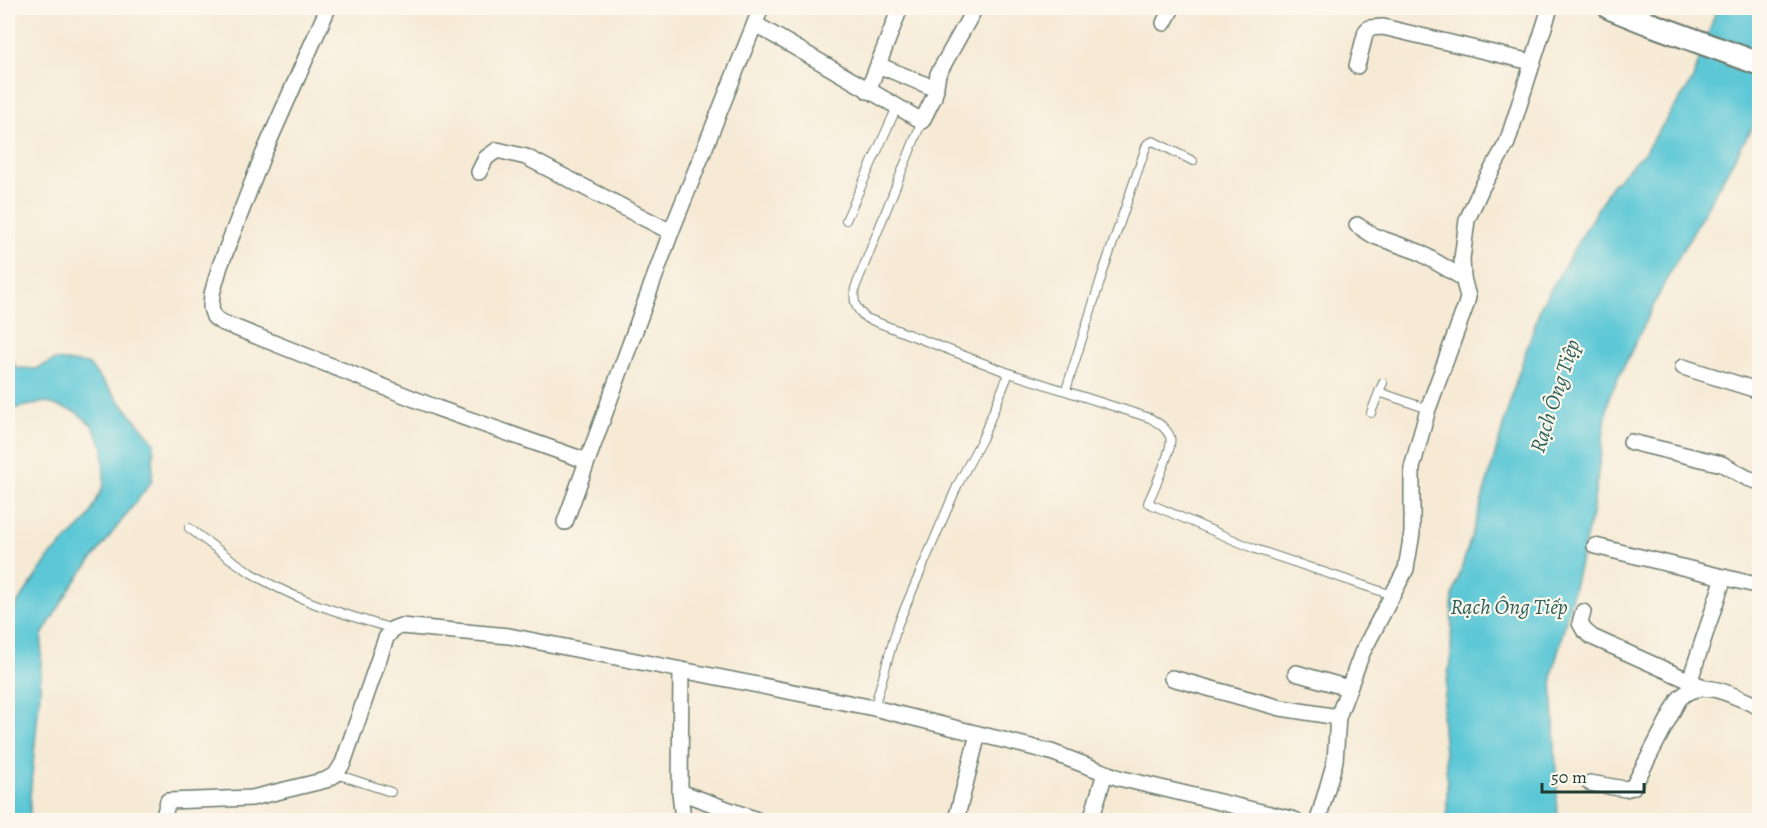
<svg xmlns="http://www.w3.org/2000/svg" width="1767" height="828" viewBox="0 0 1767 828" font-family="Alegreya,serif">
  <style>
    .water { fill: #5cc7d6; stroke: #3e8285; stroke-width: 1.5 }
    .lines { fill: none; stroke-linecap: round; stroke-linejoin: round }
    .service-casing { stroke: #6a7a6c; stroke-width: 10 }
    .minor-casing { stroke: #6a7a6c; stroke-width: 18 }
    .primary-casing { stroke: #6a7a6c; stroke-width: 26 }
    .service { stroke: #fff; stroke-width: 8 }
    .minor { stroke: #fff; stroke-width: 15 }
    .primary { stroke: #fff; stroke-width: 22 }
    .labels { text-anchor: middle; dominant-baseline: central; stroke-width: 4.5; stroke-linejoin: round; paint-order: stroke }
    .water-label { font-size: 22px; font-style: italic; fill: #2e605c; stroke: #fbf7ec }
  </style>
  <rect width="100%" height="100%" fill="#fbf7ec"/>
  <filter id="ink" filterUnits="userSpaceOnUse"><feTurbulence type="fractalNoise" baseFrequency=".0167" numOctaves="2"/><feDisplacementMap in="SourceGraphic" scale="12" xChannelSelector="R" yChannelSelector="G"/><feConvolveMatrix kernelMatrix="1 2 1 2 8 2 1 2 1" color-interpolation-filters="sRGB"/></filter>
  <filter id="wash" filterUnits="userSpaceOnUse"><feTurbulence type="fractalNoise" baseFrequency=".008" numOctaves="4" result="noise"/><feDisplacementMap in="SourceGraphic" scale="24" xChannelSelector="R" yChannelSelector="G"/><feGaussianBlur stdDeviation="1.35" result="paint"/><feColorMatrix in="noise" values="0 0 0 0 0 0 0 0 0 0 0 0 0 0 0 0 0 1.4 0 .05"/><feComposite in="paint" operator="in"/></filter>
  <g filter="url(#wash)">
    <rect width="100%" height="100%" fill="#f6ead5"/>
    <g class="water">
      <polygon points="1717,8 1759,8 1759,115 1669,274 1609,397 1592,514 1552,676 1558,820 1447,820 1447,781 1442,716 1451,654 1452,598 1474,528 1516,381 1541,306 1611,186 1644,153 1692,81"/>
      <polygon points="8,355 16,368 36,369 55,360 88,364 154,442 152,481 71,587 42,635 40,691 30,797 30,820 8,820 8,617 49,557 88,519 104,484 103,448 92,425 76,412 45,402 8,410"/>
    </g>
  </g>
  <g filter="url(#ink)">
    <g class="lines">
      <g class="service-casing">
        <g id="service">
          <path d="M922,121l-67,167c-2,14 0,20 11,30l143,55 141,45c8,5 17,10 20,19 4,12 -17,53 -22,66l107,46 137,46"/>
          <polyline points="846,220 897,107"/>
          <polyline points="1383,383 1379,392 1428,409"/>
          <polyline points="1066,390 1103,272 1147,144 1153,141 1193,161"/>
          <polyline points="1371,413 1379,392"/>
          <path d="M189,528c20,15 40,31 61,44 43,28 94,42 143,57"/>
          <polyline points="874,708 898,624 958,484 982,439 1009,373"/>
          <polyline points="336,774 391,792"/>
        </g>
      </g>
      <g class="minor-casing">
        <g id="minor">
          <polyline points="328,8 263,155 220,266 212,294 211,308 214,317 221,322 437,408 587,461"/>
          <polyline points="1164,23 1172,8"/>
          <polyline points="755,24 922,121 934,97 938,74 975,8"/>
          <polyline points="878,65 936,89"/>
          <polyline points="1357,66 1366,31 1369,28 1383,27 1531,62"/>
          <polyline points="868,91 900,8"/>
          <polyline points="479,172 486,158 497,150 526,157 671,232"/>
          <polyline points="1357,225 1374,236 1419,252 1463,278"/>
          <polyline points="1683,367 1760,391"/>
          <polyline points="1631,442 1722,464 1747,478 1760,482"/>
          <polyline points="565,522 671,232 761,8"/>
          <polyline points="1595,546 1760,586"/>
          <polyline points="1583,612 1580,623 1584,630 1592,637 1701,686"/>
          <polyline points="681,670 680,792 757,820"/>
          <polyline points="1296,673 1348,688"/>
          <polyline points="1172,678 1281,708 1338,717"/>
          <polyline points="1690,680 1724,577"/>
          <path d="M1590,783l35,6 8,-2 46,-88c22,-24 56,-2 81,8"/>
          <polyline points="680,792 683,820"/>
          <polyline points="163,820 168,801 252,798 326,780 336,774 343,763 386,638 393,629 401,626 509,636 874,708 1051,752 1119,778 1295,820"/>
          <polyline points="956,820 978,734"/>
          <polyline points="1091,820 1105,773"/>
          <polyline points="1318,820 1335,761 1338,717 1362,653 1406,569 1412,533 1412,468 1428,409 1466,305 1468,297 1463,278 1462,259 1467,220 1482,187 1507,143 1550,8"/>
        </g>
      </g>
      <g class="primary-casing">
        <polyline id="primary" points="1610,8 1650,24 1760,64"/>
      </g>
      <use href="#service" class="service"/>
      <use href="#minor" class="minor"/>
      <use href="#primary" class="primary"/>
    </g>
  </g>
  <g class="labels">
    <g class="water-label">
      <text transform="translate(1555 396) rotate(-72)">Rạch Ông Tiệp</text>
      <text x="1509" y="607">Rạch Ông Tiếp</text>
    </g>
  </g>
  <rect width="1767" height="828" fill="none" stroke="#fbf7ec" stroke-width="30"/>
  <path d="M1542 783v9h102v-9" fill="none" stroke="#1f3d34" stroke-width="3"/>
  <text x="1551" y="783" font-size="18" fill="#1f3d34" stroke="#fbf7ec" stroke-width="4.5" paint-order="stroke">50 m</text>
</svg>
